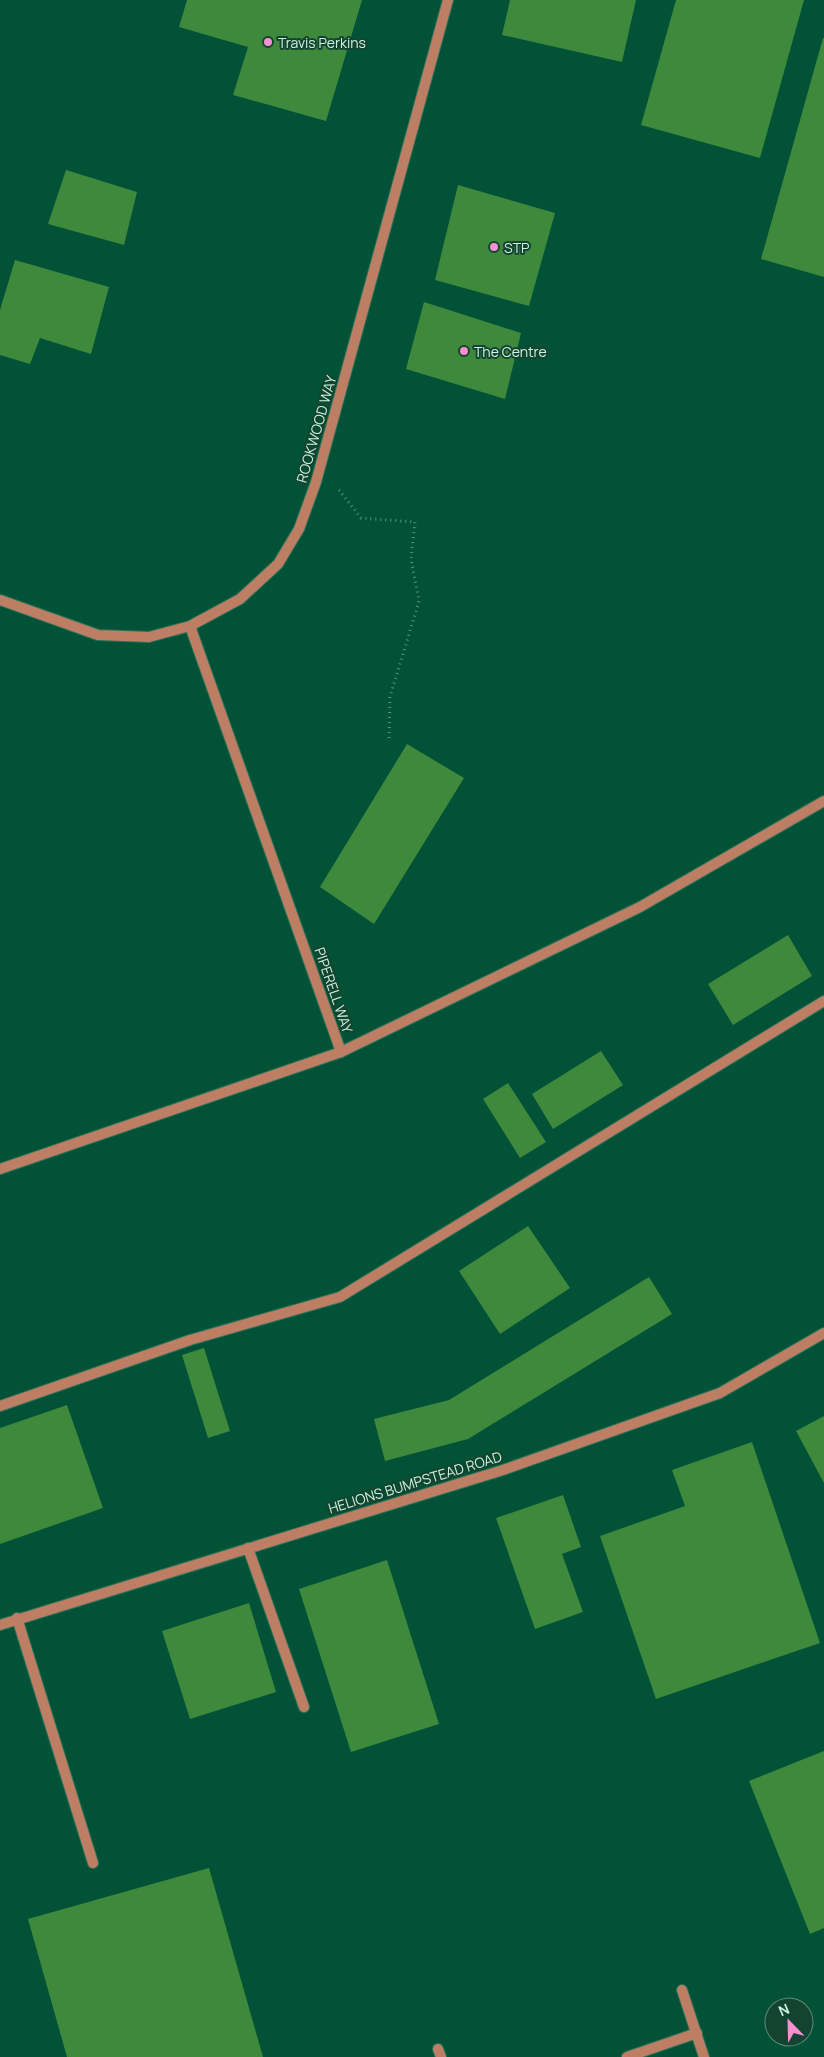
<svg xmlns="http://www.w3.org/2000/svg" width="824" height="2057" viewBox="0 0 824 2057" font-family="Manrope,sans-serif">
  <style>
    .building { fill: #3e893c }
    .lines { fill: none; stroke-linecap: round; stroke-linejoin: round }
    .service-casing { stroke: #2a7259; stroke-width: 12 }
    .minor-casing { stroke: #2a7259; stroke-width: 12 }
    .tertiary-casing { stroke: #2a7259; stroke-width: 12 }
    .path { stroke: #53947c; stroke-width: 3; stroke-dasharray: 1 4; stroke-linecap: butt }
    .service { stroke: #bd7e64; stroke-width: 10 }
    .minor { stroke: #bd7e64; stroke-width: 10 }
    .tertiary { stroke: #bd7e64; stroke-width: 10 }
    .poi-dot { fill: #f690cf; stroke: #144431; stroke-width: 2 }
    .labels { text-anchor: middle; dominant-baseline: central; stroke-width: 4; stroke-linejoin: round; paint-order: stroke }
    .poi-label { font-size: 14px; fill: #caf4de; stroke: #144431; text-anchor: start }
    .street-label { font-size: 14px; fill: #caf4de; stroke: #144431 }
  </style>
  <rect width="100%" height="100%" fill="#025238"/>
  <g class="building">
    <polygon points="187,0 362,0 326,121 233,95 248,47 179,27"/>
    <polygon points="510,0 636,0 622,62 502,35"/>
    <polygon points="676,0 804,0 760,158 641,125"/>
    <polygon points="823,38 824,38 824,277 761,259"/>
    <polygon points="66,170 137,192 124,245 48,224"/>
    <polygon points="458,185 555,213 529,306 435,280"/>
    <polygon points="15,260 109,287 91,354 40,338 30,364 0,355 0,310"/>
    <polygon points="424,302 521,333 505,399 406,369"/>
    <polygon points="407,744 464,778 374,924 320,887"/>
    <polygon points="788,935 812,976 733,1025 708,984"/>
    <polygon points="601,1051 623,1085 553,1129 532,1094"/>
    <polygon points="508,1083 546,1142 520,1158 483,1099"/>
    <polygon points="528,1226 570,1288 500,1334 459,1271"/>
    <polygon points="649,1277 672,1314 468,1439 385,1461 374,1419 449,1400"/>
    <polygon points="204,1348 230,1431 208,1438 182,1355"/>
    <polygon points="67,1405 103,1508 0,1544 0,1428"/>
    <polygon points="824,1416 824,1483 796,1431"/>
    <polygon points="752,1442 820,1643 656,1699 600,1536 685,1506 672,1470"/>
    <polygon points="563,1495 581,1547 562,1554 583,1612 535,1629 496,1518"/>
    <polygon points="387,1560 439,1724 351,1752 299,1589"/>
    <polygon points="249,1603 276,1692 190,1719 162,1631"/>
    <polygon points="824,1751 824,1928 810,1934 749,1781"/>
    <polygon points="209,1868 263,2057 67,2057 28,1919"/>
  </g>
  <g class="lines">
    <g class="service-casing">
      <g id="service">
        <polyline points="0,1406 190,1340 340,1297 824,1001"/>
        <polyline points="248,1548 304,1707"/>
        <polyline points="17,1618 93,1863"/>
        <polyline points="682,1990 704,2057"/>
        <polyline points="438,2049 441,2057"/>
        <polyline points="627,2057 697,2033"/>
      </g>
    </g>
    <g class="minor-casing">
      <g id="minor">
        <polyline points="341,1052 640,907 824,801"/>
        <polyline points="0,1169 341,1052 190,626"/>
      </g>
    </g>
    <g class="tertiary-casing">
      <g id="tertiary">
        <polyline points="0,600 98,635 149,637 190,626 240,599 278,564 299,529 316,482 448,0"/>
        <polyline points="0,1625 503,1470 720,1393 824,1333"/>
      </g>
    </g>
    <polyline class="path" points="339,490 361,518 415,522 411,559 419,601 390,697 389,740"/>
    <use href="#service" class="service"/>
    <use href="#minor" class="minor"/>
    <use href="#tertiary" class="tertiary"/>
  </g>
  <g class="poi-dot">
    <circle cx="268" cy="42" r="5"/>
    <circle cx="494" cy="247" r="5"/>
    <circle cx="464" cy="351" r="5"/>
  </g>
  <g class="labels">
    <g class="poi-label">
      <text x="278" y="42">Travis Perkins</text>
      <text x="504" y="247">STP</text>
      <text x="474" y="351">The Centre</text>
    </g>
    <g class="street-label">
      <text transform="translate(316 429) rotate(-74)">ROOKWOOD WAY</text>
      <text transform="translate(334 990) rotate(71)">PIPERELL WAY</text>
      <text transform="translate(415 1482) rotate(-17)">HELIONS BUMPSTEAD ROAD</text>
    </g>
  </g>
  <g transform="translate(789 2022) rotate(337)"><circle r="24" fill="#144431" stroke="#5d8a76"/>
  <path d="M0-4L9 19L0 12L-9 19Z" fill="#f690cf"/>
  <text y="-8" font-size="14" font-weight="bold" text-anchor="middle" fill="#caf4de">N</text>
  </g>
</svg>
